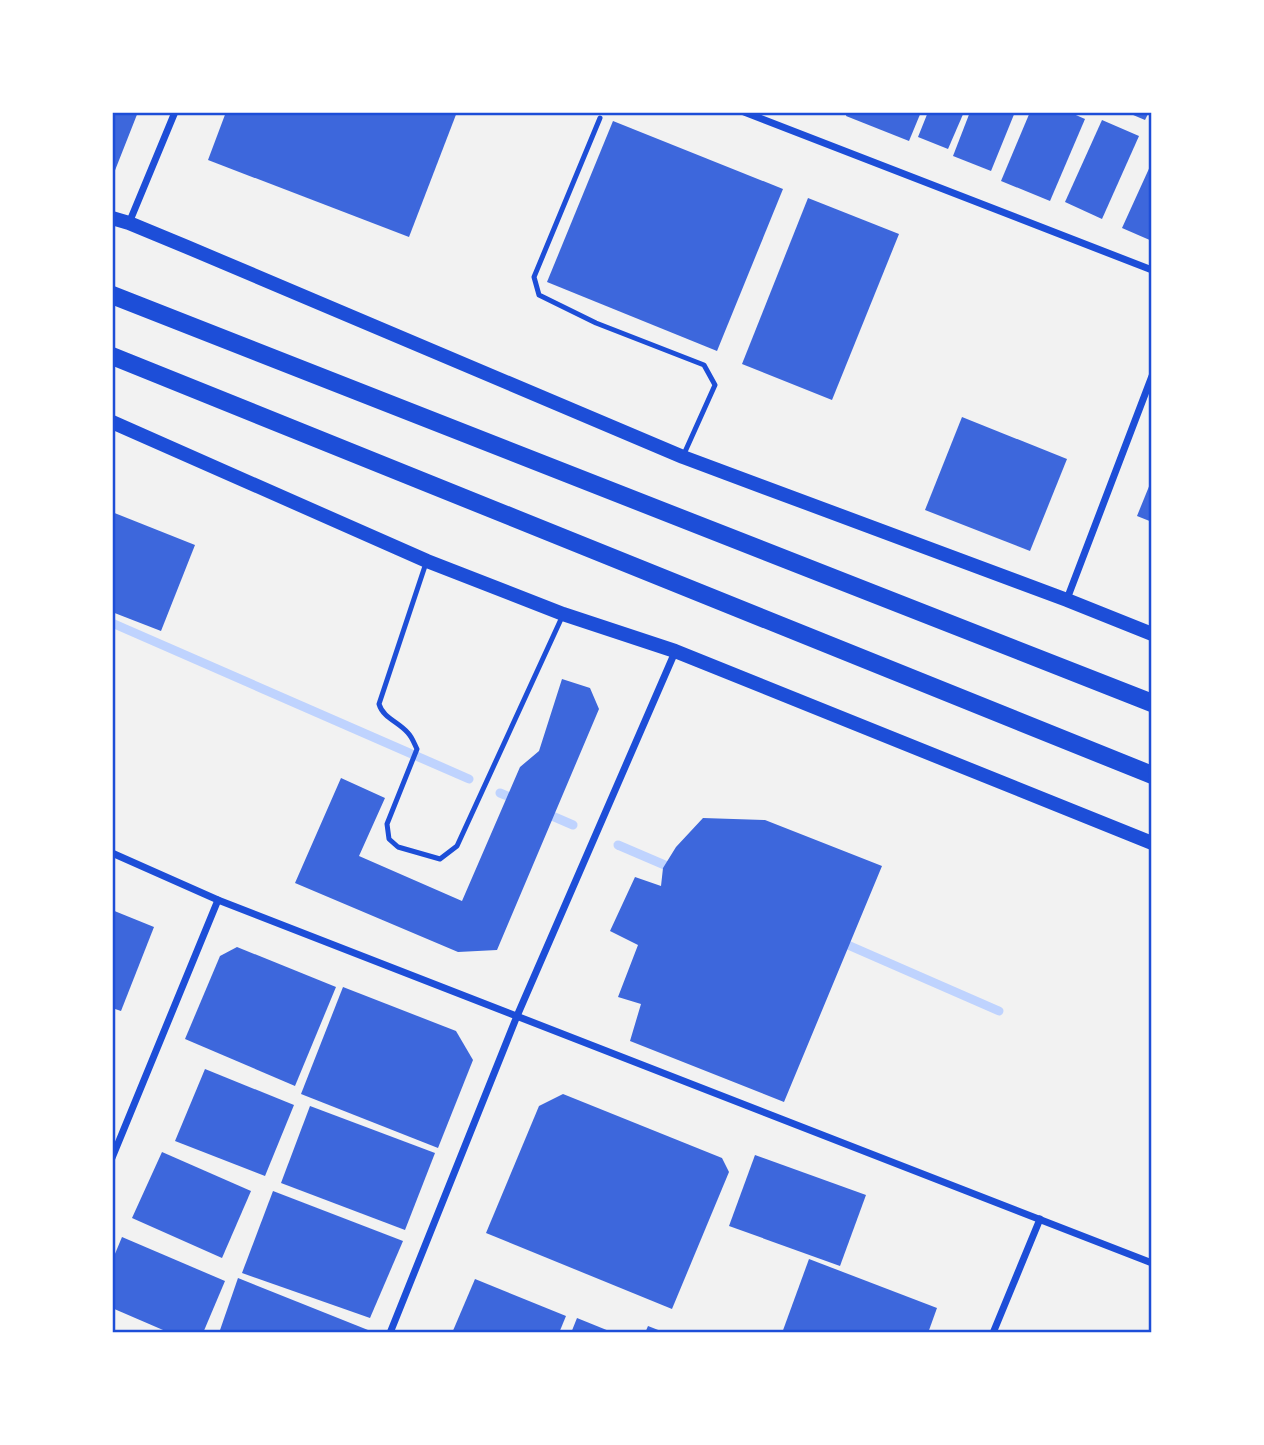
<svg xmlns="http://www.w3.org/2000/svg" width="1264" height="1445" viewBox="0 0 1264 1445" font-family="Karla,sans-serif">
  <style>
    .lines { fill: none; stroke-linecap: round; stroke-linejoin: round }
    .stream { stroke: #bfd3fe; stroke-width: 9 }
    .building { fill: #3d67dc }
    .service { stroke: #1d4ed8; stroke-width: 5 }
    .minor { stroke: #1d4ed8; stroke-width: 7 }
    .secondary { stroke: #1d4ed8; stroke-width: 14 }
    .primary { stroke: #1d4ed8; stroke-width: 18 }
    .neatline { fill: none; stroke: #1d4ed8; stroke-width: 2.5 }
  </style>
  <rect width="100%" height="100%" fill="#f2f2f2"/>
  <g class="lines">
    <g class="stream">
      <polyline points="112,623 469,779"/>
      <polyline points="500,793 517,800"/>
      <polyline points="543,812 573,825"/>
      <polyline points="618,845 674,869"/>
      <polyline points="841,942 999,1011"/>
    </g>
  </g>
  <g class="building">
    <polygon points="112,112 138,112 112,178"/>
    <polygon points="226,112 457,112 409,237 208,160"/>
    <polygon points="847,112 921,112 909,141 846,116"/>
    <polygon points="928,112 964,112 948,149 918,137"/>
    <polygon points="970,112 1015,112 991,171 953,156"/>
    <polygon points="1030,112 1069,112 1085,119 1050,201 1001,181"/>
    <polygon points="1126,112 1149,112 1145,120"/>
    <polygon points="1102,120 1139,136 1102,219 1065,202"/>
    <polygon points="613,121 783,189 717,351 547,282"/>
    <polygon points="1152,162 1152,241 1122,228"/>
    <polygon points="808,198 899,234 832,400 742,364"/>
    <polygon points="962,417 1067,459 1030,551 925,510"/>
    <polygon points="1152,479 1152,522 1137,516"/>
    <polygon points="112,512 195,545 161,631 112,612"/>
    <polygon points="562,679 590,688 599,709 497,950 458,952 295,883 341,778 385,798 359,856 462,901 520,767 539,751"/>
    <polygon points="703,818 765,820 882,866 784,1102 630,1041 641,1004 618,997 638,945 610,931 635,877 661,886 663,868 676,847"/>
    <polygon points="112,910 154,927 121,1011 112,1008"/>
    <polygon points="237,947 336,987 295,1086 185,1039 220,956"/>
    <polygon points="343,987 456,1031 473,1060 438,1148 301,1094"/>
    <polygon points="205,1069 294,1105 265,1176 175,1141"/>
    <polygon points="563,1094 722,1158 729,1172 672,1309 486,1233 539,1106"/>
    <polygon points="310,1106 435,1153 405,1230 281,1183"/>
    <polygon points="162,1152 251,1191 222,1258 132,1218"/>
    <polygon points="755,1155 866,1195 840,1266 729,1226"/>
    <polygon points="273,1191 403,1241 370,1318 242,1273"/>
    <polygon points="122,1237 225,1281 203,1333 170,1333 112,1308 112,1261"/>
    <polygon points="809,1259 937,1308 928,1333 782,1333"/>
    <polygon points="238,1278 368,1330 367,1333 219,1333"/>
    <polygon points="475,1279 566,1316 559,1333 452,1333"/>
    <polygon points="577,1318 614,1333 571,1333"/>
    <polygon points="648,1326 666,1333 645,1333"/>
  </g>
  <g class="lines">
    <g class="service">
      <polyline points="600,118 534,277 539,295 596,323 704,365 715,385 684,454"/>
      <path d="M426,563l-47,141c4,14 20,18 29,29 4,4 6,10 9,16l-30,75 2,15 9,8 42,12 17,-13 105,-229"/>
    </g>
    <g class="minor">
      <polyline points="744,112 1152,270"/>
      <polyline points="129,223 175,112"/>
      <polyline points="1067,599 1152,376"/>
      <polyline points="112,853 218,900 1152,1263"/>
      <polyline points="112,1158 218,900"/>
      <polyline points="390,1333 517,1016 675,652"/>
      <polyline points="993,1333 1040,1219"/>
    </g>
    <g class="secondary">
      <polyline points="112,218 129,223 187,247 683,457 1067,600 1152,634"/>
      <polyline points="112,422 427,561 563,614 675,651 1152,843"/>
    </g>
    <g class="primary">
      <polyline points="112,295 1152,703"/>
      <polyline points="112,356 1152,775"/>
    </g>
  </g>
  <rect width="1264" height="1445" fill="none" stroke="#ffffff" stroke-width="228"/>
  <rect x="114" y="114" width="1036" height="1217" class="neatline"/>
</svg>
